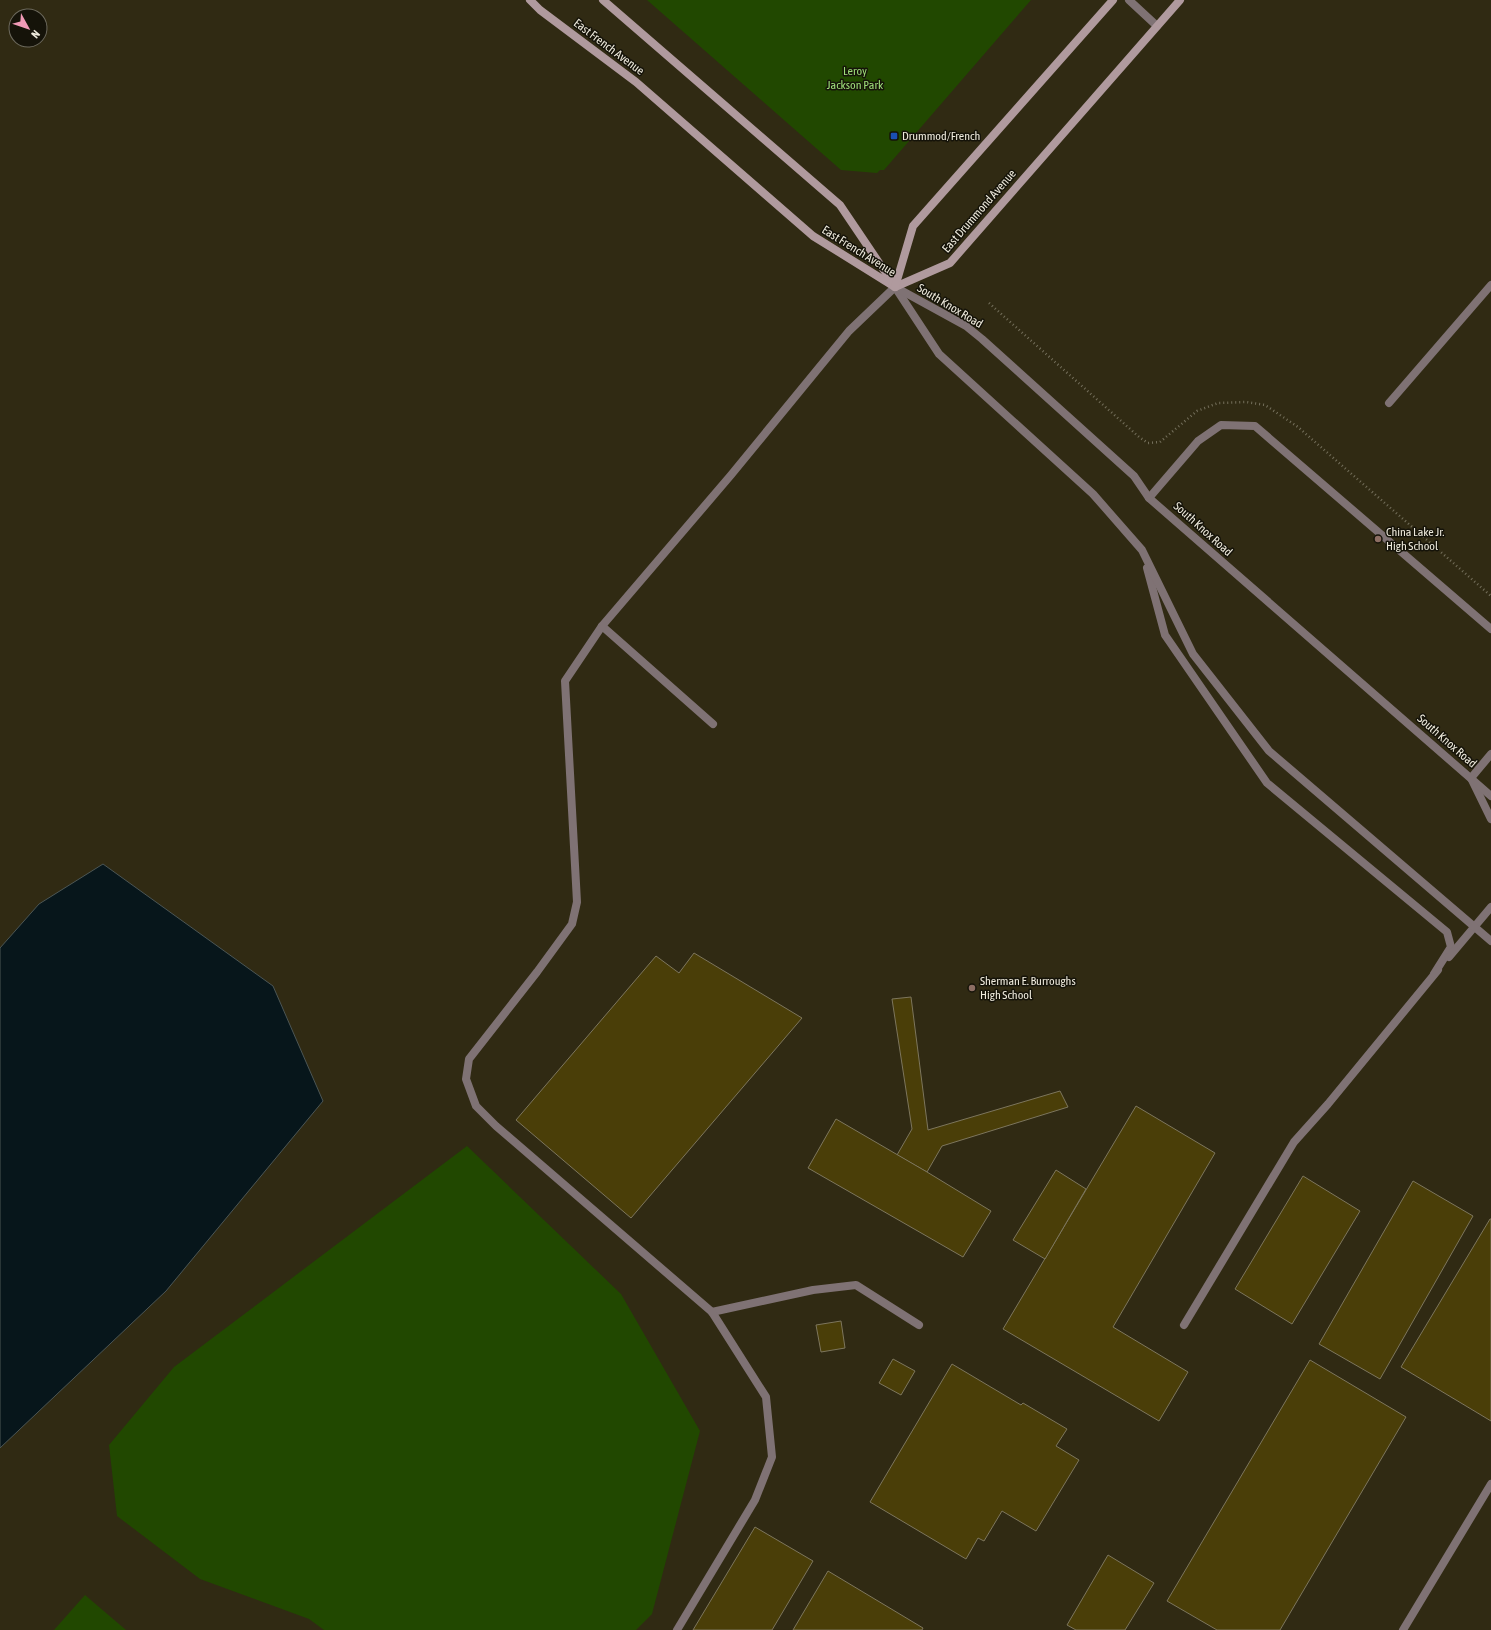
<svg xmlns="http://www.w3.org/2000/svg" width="1491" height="1630" viewBox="0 0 1491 1630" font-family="'Asap Condensed',sans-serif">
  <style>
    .green { fill: #214800 }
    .water { fill: #07161b; stroke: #4c5655 }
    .building { fill: #4a3e08; stroke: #7d765d }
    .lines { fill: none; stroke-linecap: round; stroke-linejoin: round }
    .path { stroke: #75705c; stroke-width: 2.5; stroke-dasharray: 1 3; stroke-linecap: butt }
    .lane { stroke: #7f7274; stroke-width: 8 }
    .street { stroke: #7f7274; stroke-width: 8 }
    .secondary { stroke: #b09a9e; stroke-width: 8 }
    .transit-dot { fill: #1a4fb4; stroke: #151309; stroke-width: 1.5 }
    .education-dot { fill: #8d6e63; stroke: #151309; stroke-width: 1.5 }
    .labels { text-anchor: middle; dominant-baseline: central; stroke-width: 3; stroke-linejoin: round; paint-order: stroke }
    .street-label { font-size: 12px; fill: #eeeadc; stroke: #151309 }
    .park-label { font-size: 12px; fill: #9ede7a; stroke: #151309 }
    .poi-label { font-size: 12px; fill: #eeeadc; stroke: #151309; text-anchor: start }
  </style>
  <rect width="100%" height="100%" fill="#302a13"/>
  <g class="green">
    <polygon points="647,0 1031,0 884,170 880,170 877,173 841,170"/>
    <polygon points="467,1146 621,1294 700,1431 652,1614 636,1630 324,1630 309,1619 200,1579 117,1516 109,1445 174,1367"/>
    <polygon points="85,1595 126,1630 54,1630"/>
  </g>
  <polygon class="water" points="103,864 273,986 323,1101 166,1291 0,1448 0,948 39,904"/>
  <g class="building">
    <polygon points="694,953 802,1018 631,1218 516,1120 656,956 679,973"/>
    <polygon points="911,997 928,1130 1060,1091 1068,1107 942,1146 927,1172 897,1155 912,1129 892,999"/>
    <polygon points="1136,1106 1215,1153 1113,1327 1188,1372 1159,1421 1003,1329"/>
    <polygon points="836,1119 927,1172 991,1211 963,1257 808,1168"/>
    <polygon points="1056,1170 1086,1189 1045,1259 1013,1240"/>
    <polygon points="1303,1176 1360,1211 1292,1324 1235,1289"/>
    <polygon points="1413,1181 1473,1216 1380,1379 1319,1344"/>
    <polygon points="1490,1219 1491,1219 1491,1421 1401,1367"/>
    <polygon points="841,1321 845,1348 821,1352 816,1325"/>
    <polygon points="893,1359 915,1371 901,1395 879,1383"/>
    <polygon points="1310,1360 1406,1417 1280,1630 1217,1630 1167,1601"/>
    <polygon points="952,1364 1021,1405 1023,1403 1067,1429 1056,1446 1079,1460 1036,1531 1002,1511 984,1541 978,1538 966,1559 870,1502"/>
    <polygon points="755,1527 813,1561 772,1630 693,1630"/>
    <polygon points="1108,1555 1154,1583 1125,1630 1076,1630 1067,1625"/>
    <polygon points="828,1571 923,1628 922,1630 793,1630"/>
  </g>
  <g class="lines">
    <polyline class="path" points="989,303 1139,437 1148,443 1160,442 1197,411 1218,403 1246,402 1265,405 1298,427 1491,596"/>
    <g class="lane">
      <polyline points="1129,0 1157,26"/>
      <polyline points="1389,403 1491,285"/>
      <polyline points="1149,498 1198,441 1221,425 1255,426 1491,629"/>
      <polyline points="1147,568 1165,635 1267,783 1447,932 1451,947 1434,974"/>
      <polyline points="602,626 713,724"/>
      <polyline points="1491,754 1471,778 1491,819"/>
      <polyline points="1449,957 1491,907"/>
      <polyline points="712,1312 813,1290 856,1285 919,1325"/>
      <polyline points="1184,1325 1294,1142 1328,1104 1438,970"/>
      <polyline points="677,1630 755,1500 772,1457 766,1397 712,1312 496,1126 476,1106 466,1079 469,1059 537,972 572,924 577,902 565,681 602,626 731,475 849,331 895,287 939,354 1093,494 1142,550 1193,654 1269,751 1491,941"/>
      <polyline points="1403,1630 1491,1484"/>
    </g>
    <polyline class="street" points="895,287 966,326 982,339 1134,476 1149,498 1491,796"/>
    <g class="secondary">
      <polyline points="530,0 540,10 636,82 813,236 895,287"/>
      <polyline points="603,0 840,205 894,285"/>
      <polyline points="895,287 950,263 1180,0"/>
      <polyline points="895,287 913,226 1113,0"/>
    </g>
  </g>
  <rect class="transit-dot" x="890" y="132" width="8" height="8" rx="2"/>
  <g class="education-dot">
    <circle cx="1378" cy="539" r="4"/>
    <circle cx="972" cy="988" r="4"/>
  </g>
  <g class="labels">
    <g class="street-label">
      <text transform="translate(609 47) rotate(37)">East French Avenue</text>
      <text transform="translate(979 211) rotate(-49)">East Drummond Avenue</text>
      <text transform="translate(859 251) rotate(32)">East French Avenue</text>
      <text transform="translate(950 306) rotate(31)">South Knox Road</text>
      <text transform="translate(1203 529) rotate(42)">South Knox Road</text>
      <text transform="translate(1447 741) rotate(41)">South Knox Road</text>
    </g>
    <g class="park-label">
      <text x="855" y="71">Leroy<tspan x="855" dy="14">Jackson Park</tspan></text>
    </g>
    <g class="poi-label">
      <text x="902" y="136">Drummod/French</text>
      <text x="1386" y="532">China Lake Jr.<tspan x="1386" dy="14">High School</tspan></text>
      <text x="980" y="981">Sherman E. Burroughs<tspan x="980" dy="14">High School</tspan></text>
    </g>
  </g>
  <g transform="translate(28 28) rotate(130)"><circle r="19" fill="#151309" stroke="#6c695d"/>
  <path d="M0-3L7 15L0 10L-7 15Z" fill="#f09ab6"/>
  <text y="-6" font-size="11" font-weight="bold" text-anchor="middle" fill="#eeeadc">N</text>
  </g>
</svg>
